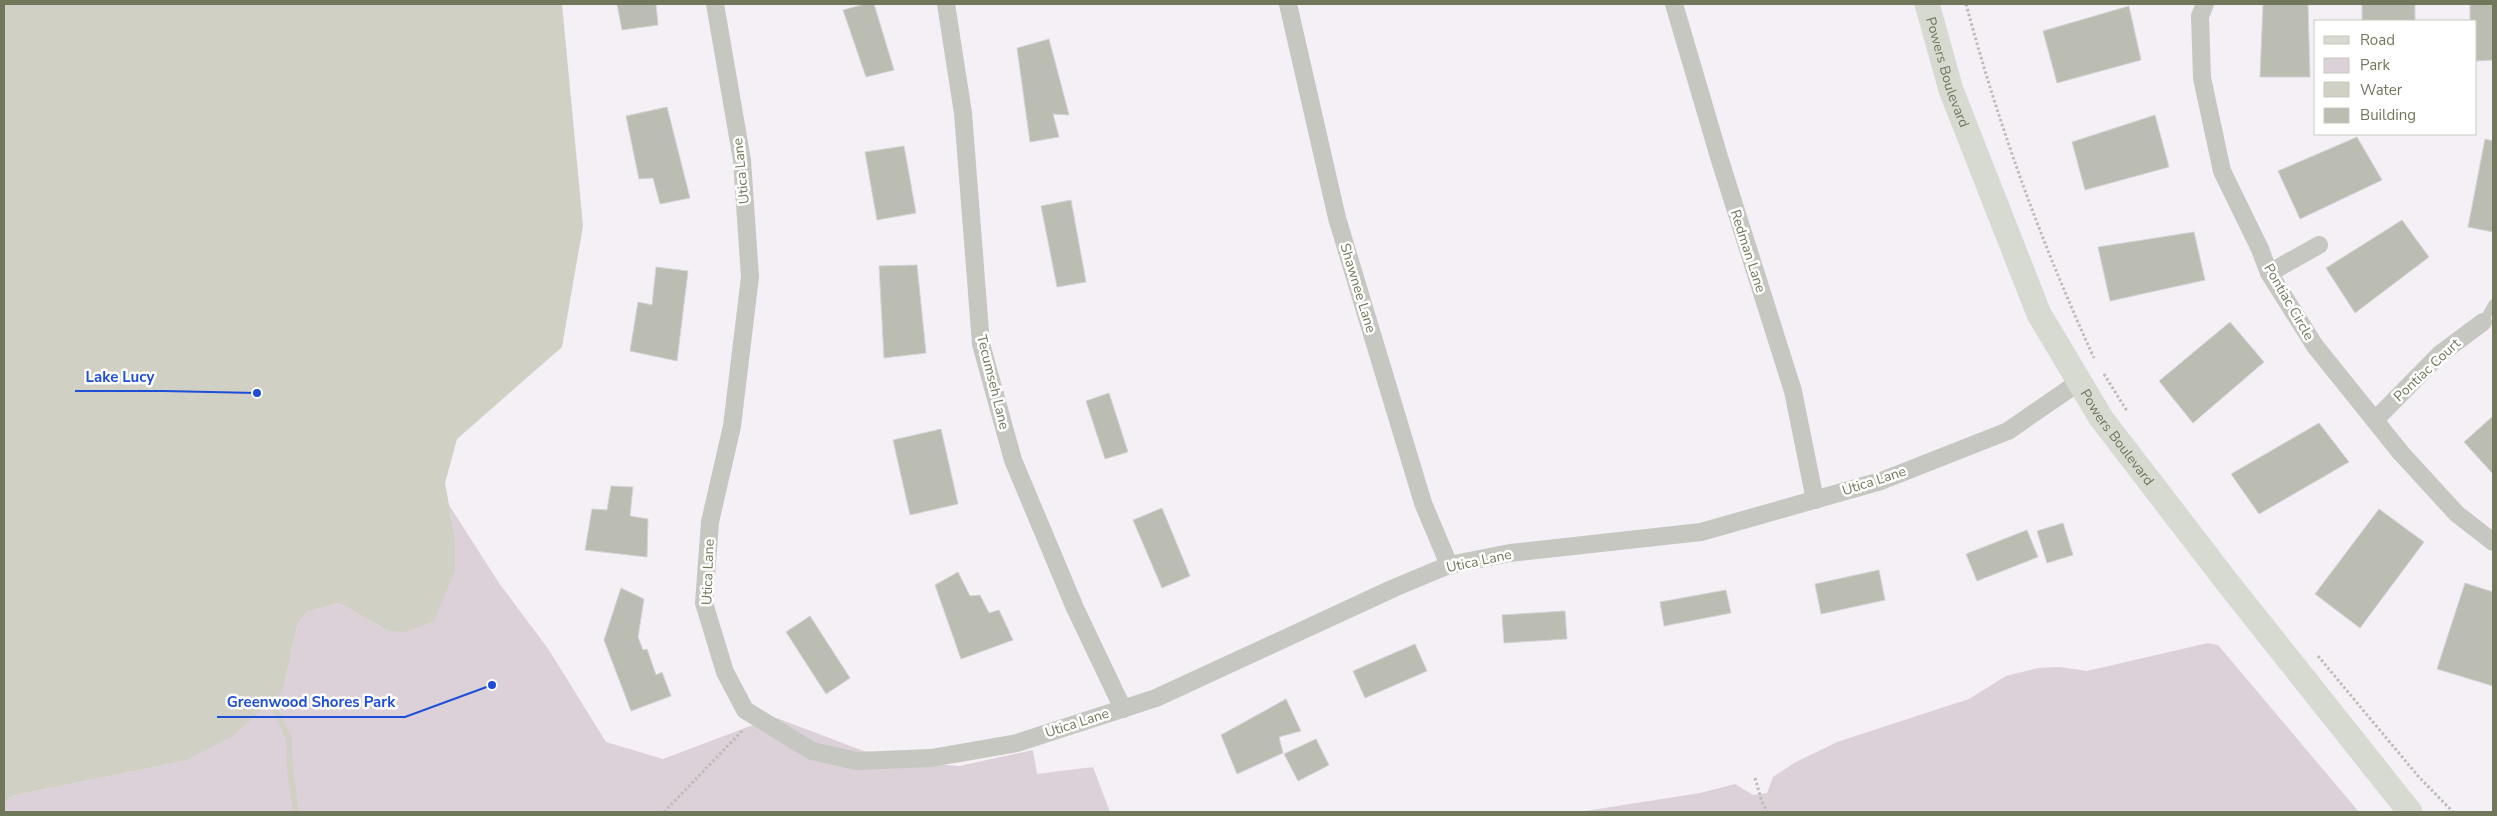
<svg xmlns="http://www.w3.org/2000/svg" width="2497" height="816" viewBox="0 0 2497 816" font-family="'Nunito Sans',sans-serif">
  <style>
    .green { fill: #dcd1d9 }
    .water { fill: #d0d0c4 }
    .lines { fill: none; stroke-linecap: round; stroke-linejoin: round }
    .stream { stroke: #d0d0c4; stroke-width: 6 }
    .building { fill: #bbbcb2; stroke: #d5d3d6 }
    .path { stroke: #bcbdb7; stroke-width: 3; stroke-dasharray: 2.5 2.5; stroke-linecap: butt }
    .lane { stroke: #c6c7c0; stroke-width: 9 }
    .street { stroke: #c6c7c0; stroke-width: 18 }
    .secondary { stroke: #d7dad1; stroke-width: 25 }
    .labels { text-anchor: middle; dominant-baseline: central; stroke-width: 5; stroke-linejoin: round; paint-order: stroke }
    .street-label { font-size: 14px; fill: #71775b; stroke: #fff }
    .leader { fill: none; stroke: #1d4ed8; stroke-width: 2 }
    .callout-dot { fill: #1d4ed8; stroke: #fff; stroke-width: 2 }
    .callout-label { font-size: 15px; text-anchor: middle; font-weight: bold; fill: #1d4ed8; stroke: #fff; stroke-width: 5; stroke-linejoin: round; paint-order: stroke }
  </style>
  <rect width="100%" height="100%" fill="#f4f0f5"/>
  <g class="green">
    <polygon points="449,505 499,583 549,650 606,742 663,759 774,717 890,761 959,766 1033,750 1037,774 1093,767 1110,812 4,812 4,803 11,796 184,761 283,691 298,623 307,612 339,603 388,631 455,538"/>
    <polygon points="2208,643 2218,645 2359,812 1579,812 1700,793 1735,784 1753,795 1767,793 1773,777 1794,763 1837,742 1969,699 2006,676 2038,668 2059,667 2087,671"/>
  </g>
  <polygon class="water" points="4,4 562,4 583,226 562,347 457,439 445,483 455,538 455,571 434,621 405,632 388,631 339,603 307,612 298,623 283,691 233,736 184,761 11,796 4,803"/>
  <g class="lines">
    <polyline class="stream" points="269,696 289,739 290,769 296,812"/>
  </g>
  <g class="building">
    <polygon points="617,4 656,4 658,25 622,30"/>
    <polygon points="865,4 874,4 894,70 866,77 843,10"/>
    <polygon points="2263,4 2308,4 2310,77 2260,77"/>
    <rect x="2362" y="4" width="53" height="17"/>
    <polygon points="2470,4 2493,4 2493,60 2476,61 2476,21 2470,21"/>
    <polygon points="2129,6 2141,60 2057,83 2043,31"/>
    <polygon points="1049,39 1069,115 1053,114 1059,137 1030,142 1017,48"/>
    <polygon points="667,107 690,198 660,204 653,178 639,179 626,116"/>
    <polygon points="2155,115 2169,167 2085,190 2072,142"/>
    <polygon points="2357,137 2382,180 2300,219 2278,171"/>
    <polygon points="2485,139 2493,141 2493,232 2468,227"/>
    <polygon points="904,146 916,213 877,220 865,152"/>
    <polygon points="1071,200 1086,282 1057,287 1041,206"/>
    <polygon points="2402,220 2429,257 2355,313 2326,268"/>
    <polygon points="2194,232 2205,280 2110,301 2098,247"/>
    <polygon points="917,265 926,353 884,358 879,266"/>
    <polygon points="656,267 688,271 677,361 630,351 638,302 652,305"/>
    <polygon points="2230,322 2264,362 2193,423 2159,381"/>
    <polygon points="1109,393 1128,452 1105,459 1086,401"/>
    <polygon points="2493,416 2493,474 2464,442"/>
    <polygon points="2319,423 2349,462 2259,514 2231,474"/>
    <polygon points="941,429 958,504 910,515 893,440"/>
    <polygon points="611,486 633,487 630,516 648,519 647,557 585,550 592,509 607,510"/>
    <polygon points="1162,508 1190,576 1162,588 1133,520"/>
    <polygon points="2379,509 2424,542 2360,628 2315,594"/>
    <polygon points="2063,523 2073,555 2047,563 2037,531"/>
    <polygon points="2027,530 2038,557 1977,581 1966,554"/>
    <polygon points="1879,570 1885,600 1821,614 1815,584"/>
    <polygon points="958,572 970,596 980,595 989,613 999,610 1013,640 961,659 935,585"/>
    <polygon points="2465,583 2493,592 2493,686 2437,669"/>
    <polygon points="621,588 644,599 638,637 643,650 647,649 656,675 662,672 671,696 631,711 604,640"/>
    <polygon points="1726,590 1731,613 1664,626 1660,602"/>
    <polygon points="1565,611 1567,639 1504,643 1502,615"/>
    <polygon points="810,616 850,678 826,694 786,632"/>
    <polygon points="1415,644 1427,671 1365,698 1353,671"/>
    <polygon points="1286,699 1301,731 1279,737 1283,753 1237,774 1221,735"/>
    <polygon points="1316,739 1329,765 1298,781 1284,754"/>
  </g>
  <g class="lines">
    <g class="path">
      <path d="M1966,4c33,123 75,238 128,354"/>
      <polyline points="2104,374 2127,411"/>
      <polyline points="2318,656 2418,776 2453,812"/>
      <polyline points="1755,778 1762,802 1767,812"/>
      <polyline points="664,812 743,730"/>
    </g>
    <polyline class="lane" points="2483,322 2493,304"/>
    <g class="street">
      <polyline points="715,4 742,160 750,277 732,426 710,522 704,603 725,672 745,710 812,751 857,761 931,758 1017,743 1156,698 1394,588 1449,565 1510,553 1701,532 1881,481 2008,431 2079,382"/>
      <polyline points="946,4 963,113 981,344 1013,460 1075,608 1123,709"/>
      <polyline points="1288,4 1337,218 1423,503 1449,565"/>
      <polyline points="1674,4 1719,157 1793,391 1815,500"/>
      <polyline points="2205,4 2200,16 2202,78 2222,171 2260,249 2269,273 2315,346 2401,453 2457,514 2493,542"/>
      <polyline points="2269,273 2319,245"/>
      <polyline points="2375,420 2440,354 2483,322"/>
    </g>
    <path class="secondary" id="s1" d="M1927,4l24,86 88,224 62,104 126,164 183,230"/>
  </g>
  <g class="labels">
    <g class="street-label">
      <text stroke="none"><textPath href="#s1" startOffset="71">Powers Boulevard</textPath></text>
      <text transform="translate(741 171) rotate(-96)">Utica Lane</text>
      <text transform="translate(1748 251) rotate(72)">Redman Lane</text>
      <text transform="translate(1358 288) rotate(73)">Shawnee Lane</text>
      <text transform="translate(2289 302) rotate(60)">Pontiac Circle</text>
      <text transform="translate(2427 370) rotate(-43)">Pontiac Court</text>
      <text transform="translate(993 382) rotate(76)">Tecumseh Lane</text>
      <text stroke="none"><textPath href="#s1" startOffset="476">Powers Boulevard</textPath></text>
      <text transform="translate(1874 481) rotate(-18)">Utica Lane</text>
      <text transform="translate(1479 561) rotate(-12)">Utica Lane</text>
      <text transform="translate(708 572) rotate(-88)">Utica Lane</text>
      <text transform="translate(1077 723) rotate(-18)">Utica Lane</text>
    </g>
  </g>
  <path class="leader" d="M257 393L164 391H75M492 685L405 717H217"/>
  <g class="callout-dot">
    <circle cx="257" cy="393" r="5"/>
    <circle cx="492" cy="685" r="5"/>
  </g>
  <g class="callout-label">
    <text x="120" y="382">Lake Lucy</text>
    <text x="311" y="707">Greenwood Shores Park</text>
  </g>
  <rect width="2497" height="816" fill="none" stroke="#71775b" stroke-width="10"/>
  <rect x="2314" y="20" width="162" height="115" fill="#ffffff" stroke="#c6c9bd"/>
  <rect x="2324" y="36" width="25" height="8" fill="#d7dad1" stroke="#c6c9bd"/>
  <text x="2360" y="45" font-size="15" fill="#71775b">Road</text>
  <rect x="2324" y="58" width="25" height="15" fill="#dcd1d9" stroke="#c6c9bd"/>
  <text x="2360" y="70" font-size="15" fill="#71775b">Park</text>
  <rect x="2324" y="82" width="25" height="15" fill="#d0d0c4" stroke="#c6c9bd"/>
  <text x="2360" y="95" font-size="15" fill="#71775b">Water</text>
  <rect x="2324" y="108" width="25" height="15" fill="#bbbcb2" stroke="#c6c9bd"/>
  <text x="2360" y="120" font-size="15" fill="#71775b">Building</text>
</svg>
